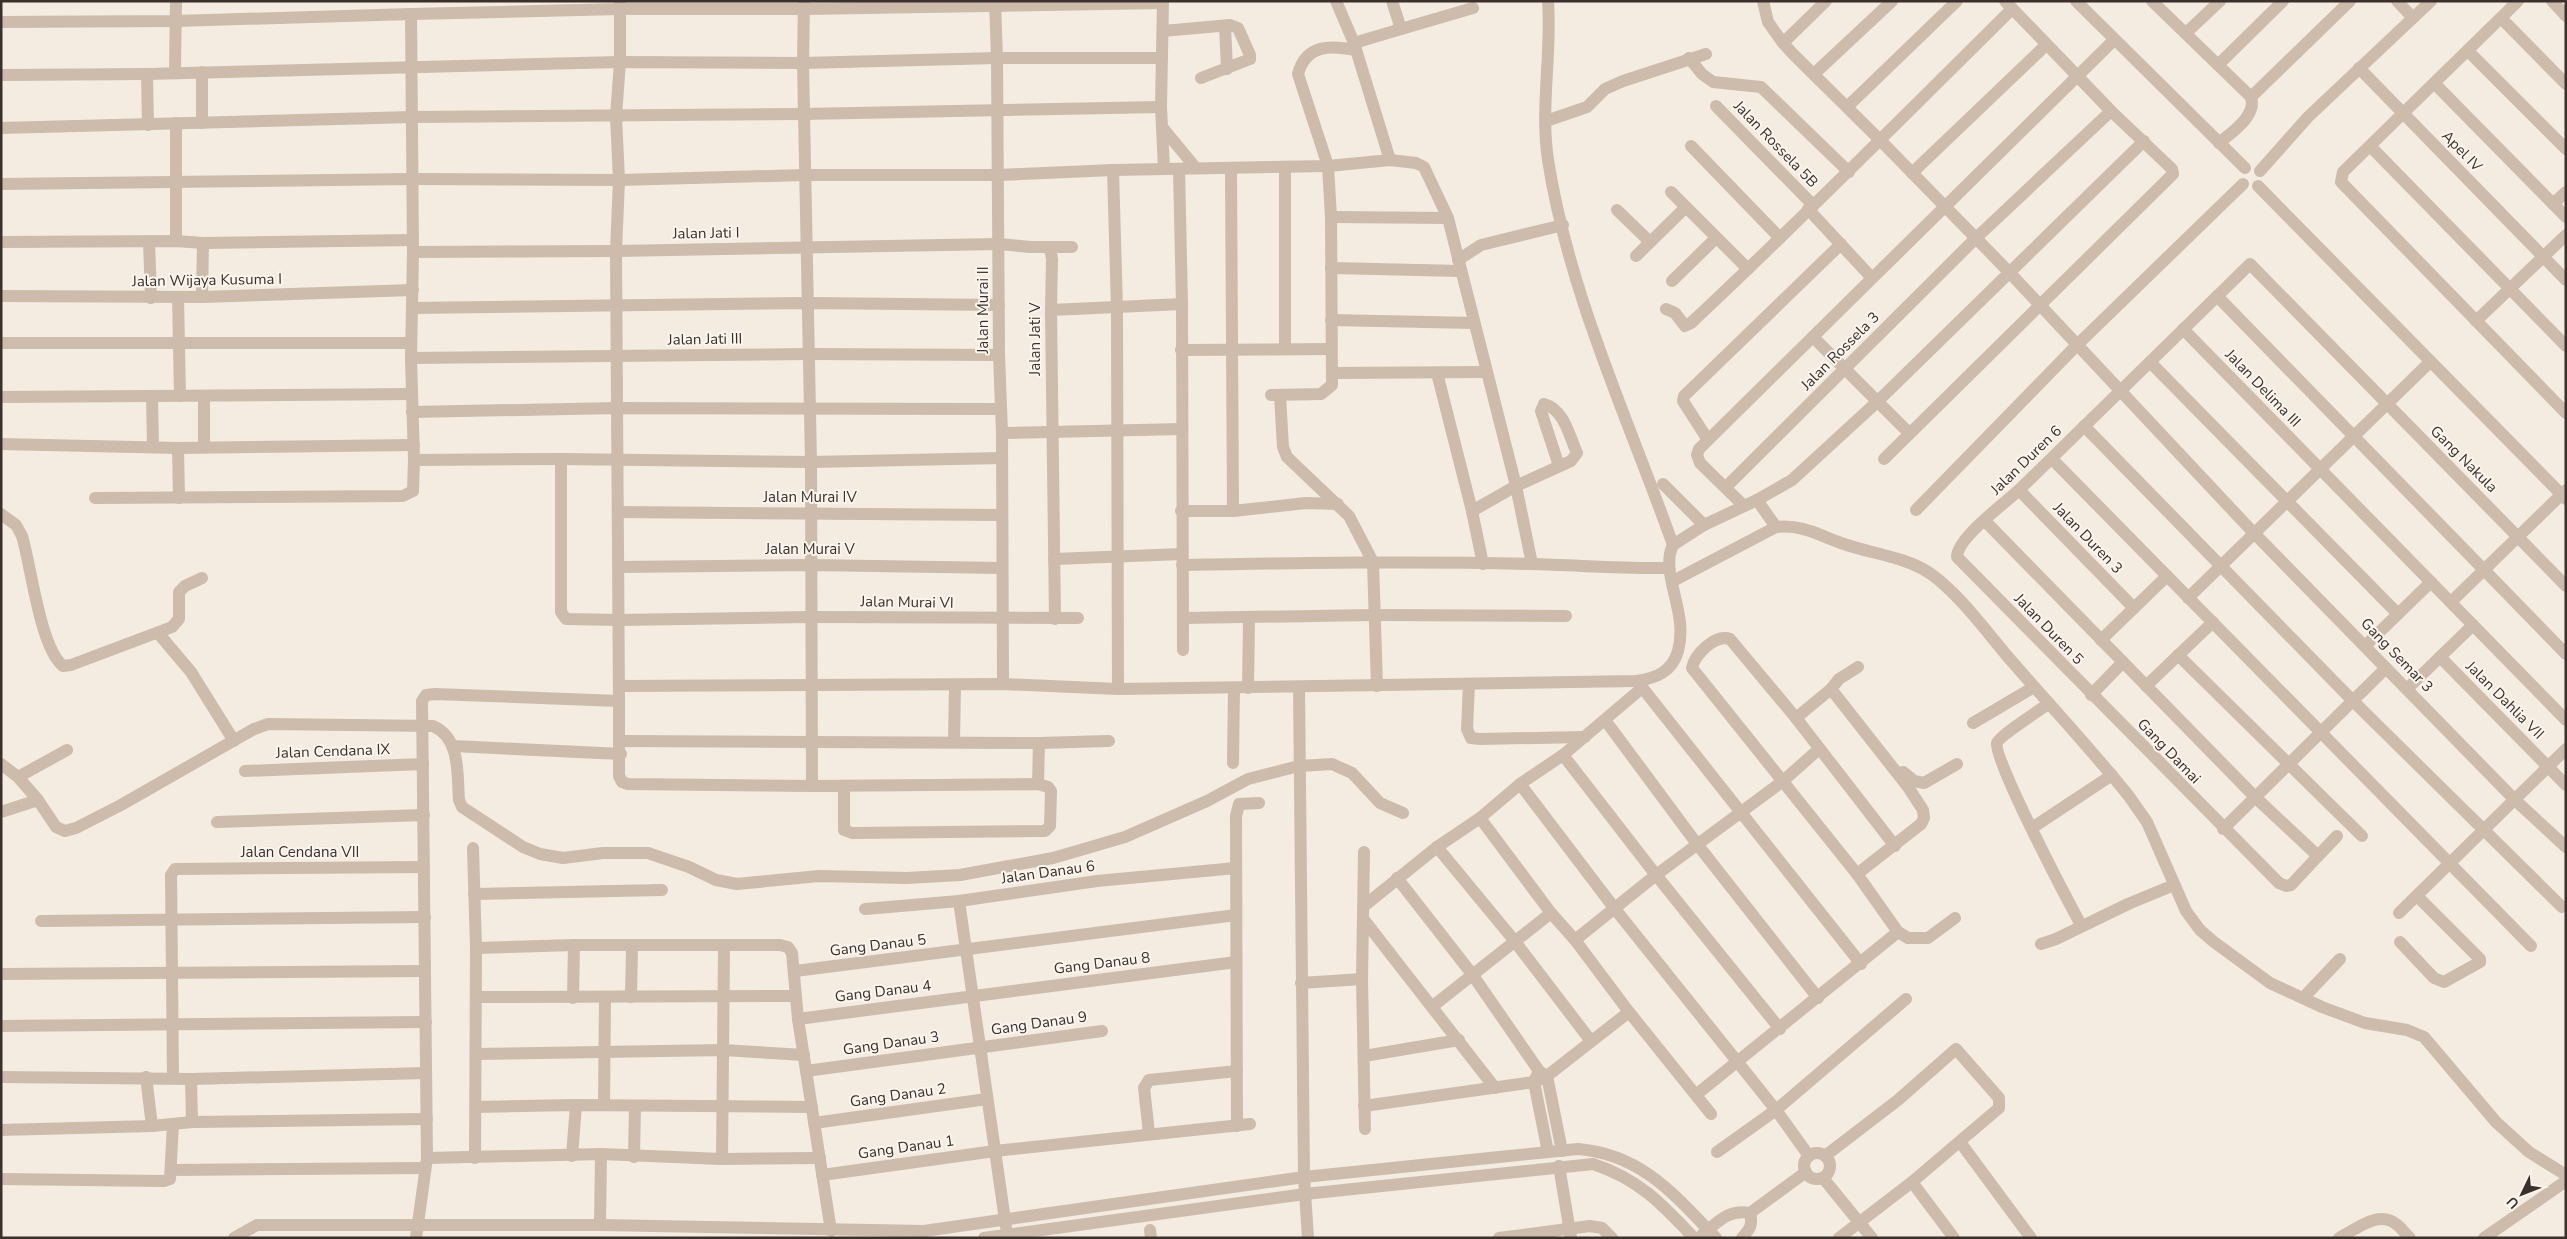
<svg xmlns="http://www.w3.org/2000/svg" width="2567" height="1239" viewBox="0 0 2567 1239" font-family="'Nunito Sans',sans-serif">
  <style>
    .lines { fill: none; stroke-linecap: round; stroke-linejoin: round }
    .street { stroke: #cdbbac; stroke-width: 12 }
    .labels { text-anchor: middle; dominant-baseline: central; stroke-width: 4; stroke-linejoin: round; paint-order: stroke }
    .street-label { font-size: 15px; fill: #3b302b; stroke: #fbf5ee }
  </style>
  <rect width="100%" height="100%" fill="#f4ebe1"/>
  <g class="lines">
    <g class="street">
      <polyline points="804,1 803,63 811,462 812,786"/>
      <polyline points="995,1 997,58 999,355 1002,433 1003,684"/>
      <polyline points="1163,1 1161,107 1164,169"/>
      <polyline points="1336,1 1354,43 1390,160"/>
      <polyline points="1763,1 1768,22 1783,43"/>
      <polyline points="1826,1 1783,43 1793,54 1880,140 2009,272 2250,529 2515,800 2566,847"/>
      <polyline points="2076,1 2245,168"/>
      <polyline points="2152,1 2251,97 2350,1"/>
      <polyline points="2397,1 2413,18"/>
      <polyline points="2518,1 2343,172 2341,182 2566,413"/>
      <polyline points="2552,1 2566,16"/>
      <polyline points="2502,19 2566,84"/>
      <polyline points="1,22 176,21 411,14"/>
      <polyline points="1225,26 1227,69"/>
      <polyline points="1401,29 1473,8"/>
      <polyline points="1163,31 1230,25 1238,28 1250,55 1250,59 1201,78"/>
      <polyline points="2186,33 2220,1"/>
      <polyline points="1354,43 1401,29 1392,1"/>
      <polyline points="2468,51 2566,149"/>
      <polyline points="1689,58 1702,74 1713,82 1761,87 1849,172"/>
      <polyline points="2219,64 2283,1"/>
      <polyline points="2359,68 2566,280"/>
      <polyline points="175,72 176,1"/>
      <polyline points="202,72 202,123"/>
      <polyline points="147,74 148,125"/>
      <polyline points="1814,74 1892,1"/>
      <polyline points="1,75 147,74 620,62 803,63 997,58 1162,58"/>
      <polyline points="2435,84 2566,217"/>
      <polyline points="1716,106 1813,205"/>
      <polyline points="1847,107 1957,1"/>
      <polyline points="1546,121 1587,107 1605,89 1623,81 1706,54"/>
      <polyline points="176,123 176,241"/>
      <polyline points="1162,127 1195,167"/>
      <polyline points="1,128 412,117 804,114 1161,107"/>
      <path d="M2219,143c13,-11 38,-27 32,-46"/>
      <polyline points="1691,146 1780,238"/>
      <polyline points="2371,147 2566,346"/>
      <polyline points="1285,167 1285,349"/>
      <polyline points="1179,169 1182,304 1183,650"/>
      <polyline points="1231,169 1233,511"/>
      <polyline points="1113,170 1117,308 1118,689"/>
      <polyline points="2260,171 2308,117 2431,1"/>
      <polyline points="1912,173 2046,45"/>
      <polyline points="1,184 413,179 619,180 805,175 998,175 1113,170 1328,166 1390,160 1416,163 1424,167 1448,218 1516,486 1532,564"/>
      <polyline points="2258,186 2566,499"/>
      <polyline points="1671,192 1748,269"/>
      <polyline points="2553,204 2566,192"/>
      <polyline points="1808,209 1872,278"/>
      <polyline points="1617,210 1649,241"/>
      <polyline points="1331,217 1448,218"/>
      <polyline points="149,241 151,298"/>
      <polyline points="1,242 176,241 203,243 413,240"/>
      <polyline points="1050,248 1052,259 1051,310 1055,619"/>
      <polyline points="413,252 616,251 999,244 1030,247 1072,247"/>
      <polyline points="1636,256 1686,207"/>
      <polyline points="1458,260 1481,245 1563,225"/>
      <polyline points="1331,268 1461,271"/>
      <polyline points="1672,281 1716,238"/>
      <polyline points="1,296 202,297 413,290"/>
      <polyline points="2217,296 2566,654"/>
      <polyline points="178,297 180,396"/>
      <polyline points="202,297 203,243"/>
      <polyline points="412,308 808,303 999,305"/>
      <path d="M1666,309l9,4 10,13 6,-3c109,-102 215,-209 321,-314"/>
      <polyline points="1051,310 1182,304"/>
      <polyline points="1331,320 1474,323"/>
      <polyline points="2476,321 2566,235"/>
      <polyline points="2183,329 2566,720"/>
      <polyline points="1813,337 1909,433"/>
      <polyline points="1,343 411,343"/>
      <polyline points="1181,350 1331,349"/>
      <polyline points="411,358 809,354 999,355"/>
      <polyline points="2150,362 2398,614"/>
      <polyline points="1333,373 1485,372"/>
      <path d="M1437,373l35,138 44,-25 55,-25 6,-8c-8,-17 -12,-43 -33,-49l-3,7 18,55"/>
      <path d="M1271,395l50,-1 11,-9 -1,-168 -3,-51 -30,-92c8,-30 33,-29 58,-24"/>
      <polyline points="1280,396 1283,447 1287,457 1349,516 1373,562 1377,686"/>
      <polyline points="1,397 412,394"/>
      <polyline points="152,397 153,447"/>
      <polyline points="412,412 617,408 1000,409"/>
      <polyline points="2084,426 2353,701 2562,907"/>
      <polyline points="1002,433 1182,429"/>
      <polyline points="1708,440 1683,401 1684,396 1841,244"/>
      <polyline points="1,444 178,448 414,445"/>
      <polyline points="204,447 204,397"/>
      <polyline points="178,448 179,498"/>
      <polyline points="1001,458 811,462 561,459 414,460 411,358 413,252 411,14 620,9 804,9 1163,3"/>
      <polyline points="561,459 561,612 566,619 619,620 811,617 1078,618"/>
      <polyline points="1884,459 2173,174 2172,169 2111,111 2005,1"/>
      <polyline points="2052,459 2531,946"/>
      <polyline points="1663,484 1704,525"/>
      <polyline points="1726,487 1976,238 2111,111"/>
      <polyline points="2019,490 2134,608"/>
      <polyline points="95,498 403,496 413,491 414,460"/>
      <polyline points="1757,500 1776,527"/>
      <polyline points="1744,506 1700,463 1697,455 1699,449 2114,40"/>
      <polyline points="1916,510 2077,345 2243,184"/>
      <polyline points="1181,511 1233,511 1306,503 1338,504"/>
      <polyline points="1472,511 1483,564"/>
      <polyline points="618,512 1001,515"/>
      <path d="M1,514l15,11 6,11c9,29 18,112 41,130l8,-1 101,-38 7,-8v-27l6,-6 17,-8"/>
      <path d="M1985,521l270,276 63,59 -27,29 -5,1 -7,-3 -322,-326c0,-19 47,-53 62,-67l231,-226 316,322"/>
      <polyline points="1673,545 1704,525 1757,500 1792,480 1877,402 2144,141"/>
      <polyline points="1054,559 1182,554"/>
      <path d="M1182,565c117,-2 233,-4 349,-1 46,1 91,5 137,4"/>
      <polyline points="619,567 810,565 1002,568"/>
      <path d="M1673,581l103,-54c25,-3 43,8 65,16 30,11 64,13 90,31 28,20 55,57 77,83 40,46 82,91 120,138l19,27 39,89 14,19 14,12 56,41 52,24 43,16 42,7 17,7 72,85 33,30 37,23"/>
      <polyline points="2188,598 2430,362"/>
      <polyline points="2451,602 2566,490"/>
      <polyline points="1183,618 1374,615 1566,616"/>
      <polyline points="158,633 191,672 234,741"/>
      <polyline points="2101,640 2167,576"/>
      <polyline points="2365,646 2431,582"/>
      <polyline points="2178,655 2362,836"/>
      <polyline points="2440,657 2566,785"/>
      <polyline points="1637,681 1861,964"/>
      <polyline points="1469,684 1467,729 1471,738 1480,739 1585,737"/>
      <path d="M620,686l383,-2 115,5 519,-8c19,-3 35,-9 41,-30 11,-39 -19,-78 -5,-106 -45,-127 -104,-251 -125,-385 -8,-53 4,-106 0,-159"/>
      <polyline points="2146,686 2213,622"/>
      <polyline points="1299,687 1304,1177 1308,1238"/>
      <polyline points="1248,688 1249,617"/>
      <polyline points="1831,689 1839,679 1858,667"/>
      <polyline points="2407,689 2473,625"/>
      <polyline points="2091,695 2123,662"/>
      <polyline points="619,701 619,776 622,782 628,784 812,786 1038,784 1048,787 1051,791 1050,826 1045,831 852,833 844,830 844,786"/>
      <path d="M2048,704c-8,6 -49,32 -51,39 -5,14 72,160 84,182"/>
      <polyline points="1796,718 1831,689 1908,787 1923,810 1924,818 1921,824 1857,874"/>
      <polyline points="1605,720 1697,844 1818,998"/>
      <polyline points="1973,723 2034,687"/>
      <polyline points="620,741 1039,743 1109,741"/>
      <polyline points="954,742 955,685"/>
      <polyline points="453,746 621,754"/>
      <polyline points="1563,755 1656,875 1780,1029"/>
      <polyline points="1233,763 1234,688"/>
      <polyline points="1,764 18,777 38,800"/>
      <polyline points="245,771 423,764"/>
      <polyline points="1903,772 1914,781 1924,783 1957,764"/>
      <polyline points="18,777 67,750"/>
      <polyline points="1038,784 1039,743"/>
      <polyline points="1520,784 1615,909 1776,1110 1809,1156"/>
      <path d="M1,812l37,-12 18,27 9,4 11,-3 45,-23 133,-76 14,-5 165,2c28,12 24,49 26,74l3,7 61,40 17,7 23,4 40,-5h45l41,14 27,13 21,4 82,-8 88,2 53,-3 93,-17 72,-21 82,-36 41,-22 51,-13 33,-2 20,9 28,30 23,10"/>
      <polyline points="1480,818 1551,913 1575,940 1629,1012 1711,1114"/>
      <polyline points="217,822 424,815"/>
      <polyline points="2032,828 2112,775"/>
      <polyline points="2223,829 2386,668"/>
      <path d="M1895,846l-99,-128 -66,-79c-15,-5 -35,15 -38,29l165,206 41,58 10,6h20l27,-20"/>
      <polyline points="1437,847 1513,939 1591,1041"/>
      <polyline points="473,848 476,948 475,1158"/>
      <polyline points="1364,852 1362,979 1365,1129"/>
      <polyline points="2318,856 2337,836"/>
      <polyline points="1397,878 1472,974 1539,1071 1547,1076 1562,1151"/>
      <polyline points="474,894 662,890"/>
      <polyline points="959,901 1006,1227"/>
      <polyline points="1364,906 1437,847 1480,818 1520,784 1563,755 1642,688"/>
      <polyline points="865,909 959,901 1097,881 1236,868"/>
      <polyline points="2399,913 2566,749"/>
      <polyline points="1364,920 1495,1088"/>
      <polyline points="41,921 425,917"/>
      <polyline points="1575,940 1656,875 1783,781 1819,749"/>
      <polyline points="2400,942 2434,978 2444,982 2480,962 2480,959 2417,896"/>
      <polyline points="2041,944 2056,939 2128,904 2174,885"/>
      <polyline points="476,948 574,945 780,945 788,947 792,953 798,1019 831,1231"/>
      <polyline points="795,971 1236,915"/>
      <polyline points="1,974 425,971"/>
      <polyline points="1301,983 1362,979"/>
      <polyline points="476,997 796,996"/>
      <polyline points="631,997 632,947"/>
      <polyline points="2304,997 2340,959"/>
      <polyline points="573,998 574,945"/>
      <polyline points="1433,1006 1551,913"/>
      <polyline points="798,1019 1236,962"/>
      <polyline points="1,1026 426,1022"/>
      <polyline points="476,1054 723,1050 804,1055"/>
      <polyline points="1364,1056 1459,1040"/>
      <polyline points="806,1071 1102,1031"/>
      <polyline points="1537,1075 1534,1082 1548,1152"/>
      <polyline points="1,1077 191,1079 426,1073"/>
      <polyline points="146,1077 152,1126"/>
      <polyline points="173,1077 171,875 175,869 424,867"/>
      <polyline points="191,1079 192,1122"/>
      <polyline points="1697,1094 1898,932"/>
      <polyline points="604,1105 605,997"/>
      <polyline points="1364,1106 1534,1082 1547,1076 1629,1012"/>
      <polyline points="477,1107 576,1105 812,1107"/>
      <polyline points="814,1123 987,1099"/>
      <polyline points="1237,1126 1236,816 1239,804 1259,803"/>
      <polyline points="1,1130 152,1126 192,1122 427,1119"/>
      <polyline points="1149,1133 1144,1088 1149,1080 1237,1071"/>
      <polyline points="1960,1142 2031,1238"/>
      <polyline points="1717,1152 1776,1110 1906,999"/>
      <circle cx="1817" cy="1166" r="13"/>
      <polyline points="572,1156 576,1105"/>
      <polyline points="1825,1156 1898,1100 1956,1049 1999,1098 1999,1108 1912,1182 1839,1238"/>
      <polyline points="634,1157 635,1106"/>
      <polyline points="427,1158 601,1154 722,1159 820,1158"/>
      <polyline points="722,1159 724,946"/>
      <polyline points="1559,1166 1571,1238"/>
      <polyline points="172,1170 424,1168"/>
      <polyline points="822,1175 995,1151 1250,1124"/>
      <polyline points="1823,1178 1872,1238"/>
      <polyline points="1,1179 164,1181 170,1179 173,1124"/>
      <polyline points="1912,1182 1954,1238"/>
      <polyline points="1750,1213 1806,1172"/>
      <polyline points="600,1225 601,1154"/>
      <polyline points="1150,1230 1151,1238"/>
      <path d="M1702,1235c16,-13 26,-26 48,-22 3,12 0,16 -8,25"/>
      <path d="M234,1238l23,-13h343l324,6 380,-54 274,-28c63,5 97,46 138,89"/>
      <polyline points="416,1238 427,1158 422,701 426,695 435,694 619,701 616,251 619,180 616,116 620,62 620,1"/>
      <path d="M984,1238l321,-44 288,-30c46,15 69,40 101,74"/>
      <polyline points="1499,1238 1590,1226 1602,1228 1612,1238"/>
      <path d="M2339,1238c18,-9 39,-28 57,-14 6,4 9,10 14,14"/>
      <polyline points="2484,1238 2566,1181"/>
    </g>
  </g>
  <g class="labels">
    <g class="street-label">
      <text transform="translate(1776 144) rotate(46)">Jalan Rossela 5B</text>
      <text transform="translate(2462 151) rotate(46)">Apel IV</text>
      <text transform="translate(706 233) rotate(-1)">Jalan Jati I</text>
      <text transform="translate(207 280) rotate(-1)">Jalan Wijaya Kusuma I</text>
      <text transform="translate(983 310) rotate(-90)">Jalan Murai II</text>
      <text transform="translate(705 339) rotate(-1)">Jalan Jati III</text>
      <text transform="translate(1035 339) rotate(-90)">Jalan Jati V</text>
      <text transform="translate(1840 351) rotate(-45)">Jalan Rossela 3</text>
      <text transform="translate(2263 388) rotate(46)">Jalan Delima III</text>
      <text transform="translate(2464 459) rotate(45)">Gang Nakula</text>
      <text transform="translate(2026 460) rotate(-44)">Jalan Duren 6</text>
      <text x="810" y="497">Jalan Murai IV</text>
      <text transform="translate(2088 538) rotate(46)">Jalan Duren 3</text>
      <text x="810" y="549">Jalan Murai V</text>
      <text transform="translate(907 602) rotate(1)">Jalan Murai VI</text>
      <text transform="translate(2049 629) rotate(46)">Jalan Duren 5</text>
      <text transform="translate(2397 655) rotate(46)">Gang Semar 3</text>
      <text transform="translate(2505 700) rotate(45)">Jalan Dahlia VII</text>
      <text transform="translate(333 751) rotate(-2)">Jalan Cendana IX</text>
      <text transform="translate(2169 751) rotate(46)">Gang Damai</text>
      <text x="300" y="852">Jalan Cendana VII</text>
      <text transform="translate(1048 872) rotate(-8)">Jalan Danau 6</text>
      <text transform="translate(878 945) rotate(-7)">Gang Danau 5</text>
      <text transform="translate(1102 963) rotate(-7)">Gang Danau 8</text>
      <text transform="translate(883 991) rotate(-7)">Gang Danau 4</text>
      <text transform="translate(1039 1023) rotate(-8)">Gang Danau 9</text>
      <text transform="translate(891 1043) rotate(-8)">Gang Danau 3</text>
      <text transform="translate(898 1095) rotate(-8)">Gang Danau 2</text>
      <text transform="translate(906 1147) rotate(-8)">Gang Danau 1</text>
    </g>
  </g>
  <rect width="2567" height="1239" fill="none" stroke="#3b302b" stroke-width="5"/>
  <g transform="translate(2522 1194) rotate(227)" stroke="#fbf5ee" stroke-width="4" paint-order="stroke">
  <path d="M0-4L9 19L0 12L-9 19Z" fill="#3b302b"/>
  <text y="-8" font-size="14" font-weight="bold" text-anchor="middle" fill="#3b302b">U</text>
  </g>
</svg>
